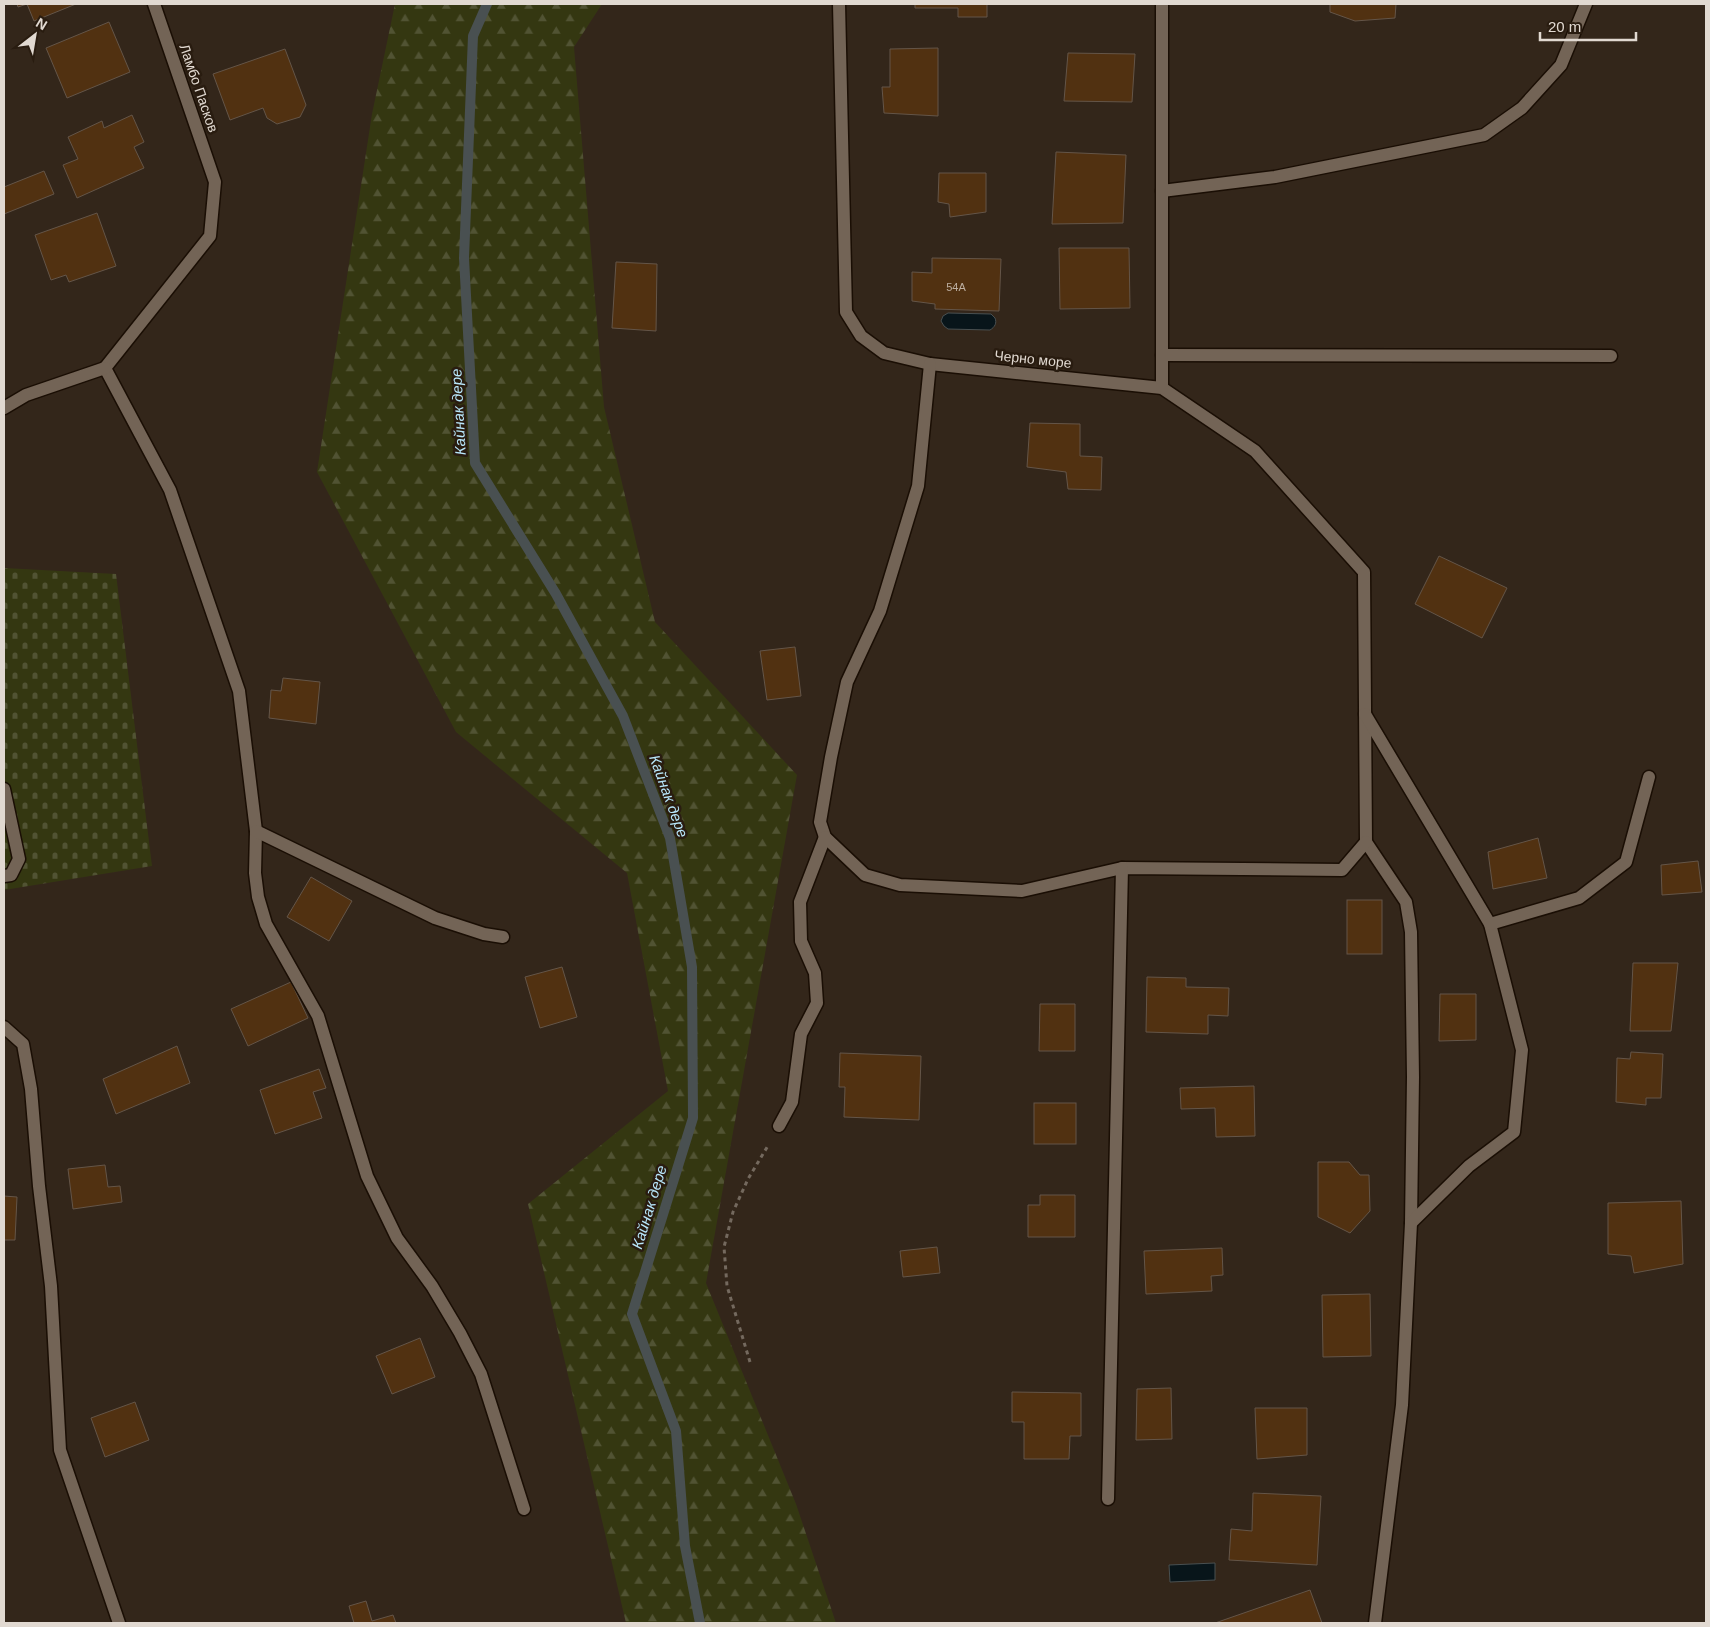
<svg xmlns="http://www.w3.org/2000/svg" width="1710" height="1627" viewBox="0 0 1710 1627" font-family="Helvetica,sans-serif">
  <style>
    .forest { fill: url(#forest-firs) }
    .cemetery { fill: url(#cemetery-stones) }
    .water { fill: #08151a; stroke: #495051 }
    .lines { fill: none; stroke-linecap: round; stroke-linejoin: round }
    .stream { stroke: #495051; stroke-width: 10 }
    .building { fill: #513111; stroke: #645548 }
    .minor-casing { stroke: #1a0e04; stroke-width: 15 }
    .path { stroke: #74695e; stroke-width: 3; stroke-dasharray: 4 4; stroke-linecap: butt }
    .minor { stroke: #736456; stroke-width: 12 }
    .labels { text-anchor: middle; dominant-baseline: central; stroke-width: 5; stroke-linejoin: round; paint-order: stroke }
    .number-label { font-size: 11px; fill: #bdafa1 }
    .street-label { font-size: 14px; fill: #e1d9d1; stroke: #291c10 }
    .water-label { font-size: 15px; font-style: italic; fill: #b8e6fa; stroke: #291c10 }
  </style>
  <defs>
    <pattern id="forest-firs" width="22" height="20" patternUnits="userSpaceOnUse" patternTransform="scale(1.25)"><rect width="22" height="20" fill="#343711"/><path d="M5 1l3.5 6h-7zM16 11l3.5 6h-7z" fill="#515333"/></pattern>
    <pattern id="cemetery-stones" width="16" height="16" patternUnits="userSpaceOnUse" patternTransform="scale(1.25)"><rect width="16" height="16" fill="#343711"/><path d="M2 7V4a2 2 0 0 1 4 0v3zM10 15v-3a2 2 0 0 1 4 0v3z" fill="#515333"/></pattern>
  </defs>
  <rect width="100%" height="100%" fill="#33261a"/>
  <polygon class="forest" points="395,4 602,4 574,47 604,407 655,622 797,775 706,1283 796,1504 836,1623 626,1623 528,1204 668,1091 627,873 456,732 317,472 372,114"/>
  <polygon class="cemetery" points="4,568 116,574 152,866 4,890"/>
  <g class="water">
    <path d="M948,313l43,1 4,4c2,5 0,9 -5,12l-42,-1 -4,-3 -3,-5 2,-5z"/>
    <polygon points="1215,1563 1215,1580 1170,1582 1169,1565"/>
  </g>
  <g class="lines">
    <polyline class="stream" points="487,4 473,36 464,258 475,463 556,594 623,716 670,838 692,967 693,1118 632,1314 676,1431 685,1546 700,1623"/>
  </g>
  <g class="building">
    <polygon points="17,4 76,4 34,21 27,4 18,7"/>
    <polygon points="915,4 987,4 987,17 958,17 958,8 915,8"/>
    <polygon points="1330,4 1396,4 1395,18 1355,21 1330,12"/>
    <polygon points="109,22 130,72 67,98 46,48"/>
    <polygon points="938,48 938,116 884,113 882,87 890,87 890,49"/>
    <polygon points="285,49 306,105 300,117 277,124 267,118 263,108 230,120 213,74"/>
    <polygon points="1068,53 1135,54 1132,102 1064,101"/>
    <polygon points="132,115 144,142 134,147 144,168 77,198 63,165 78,159 68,137 102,121 104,128"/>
    <polygon points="1056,152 1126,155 1123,223 1052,224"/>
    <polygon points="44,171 54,194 4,214 4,187"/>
    <polygon points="939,173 986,173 986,212 950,217 949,204 938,202"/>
    <polygon points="97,213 116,266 69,282 66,275 51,280 35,235"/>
    <polygon points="1059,248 1129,248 1130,308 1060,309"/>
    <polygon points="932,258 1001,259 999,311 935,309 935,304 912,301 912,272 932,273"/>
    <polygon points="616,262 657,264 656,331 612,328"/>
    <polygon points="1030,423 1080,424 1080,456 1102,457 1101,490 1068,489 1066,472 1027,467"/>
    <polygon points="1439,556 1507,588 1482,638 1415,604"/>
    <polygon points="795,647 801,696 767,700 760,651"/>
    <polygon points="283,678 320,682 316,724 269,718 271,690 281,691"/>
    <polygon points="1538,838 1547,878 1493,889 1488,852"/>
    <polygon points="1698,861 1702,892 1662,895 1661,865"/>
    <polygon points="311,877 352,901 329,941 287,917"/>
    <rect x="1347" y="900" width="35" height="54"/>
    <polygon points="1633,963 1678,963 1671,1031 1630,1031"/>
    <polygon points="562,967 577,1017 540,1028 525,977"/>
    <polygon points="1147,977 1186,978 1186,987 1229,988 1228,1016 1208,1015 1208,1034 1146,1032"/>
    <polygon points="291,982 308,1018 248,1046 231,1009"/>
    <polygon points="1440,994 1476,994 1476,1040 1439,1041"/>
    <polygon points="1040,1004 1075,1004 1075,1051 1039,1051"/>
    <polygon points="177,1046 190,1083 116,1114 103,1079"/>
    <polygon points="1631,1052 1663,1054 1661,1098 1646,1098 1646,1105 1616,1102 1617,1058 1630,1059"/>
    <polygon points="840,1053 921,1056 919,1120 844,1117 845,1087 839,1087"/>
    <polygon points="319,1069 326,1088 313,1092 322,1118 275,1134 260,1090"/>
    <polygon points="1254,1086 1255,1136 1216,1137 1215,1108 1181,1109 1180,1088"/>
    <rect x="1034" y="1103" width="42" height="41"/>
    <polygon points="1318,1162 1349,1162 1360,1175 1369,1175 1370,1211 1350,1233 1318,1217"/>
    <polygon points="105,1165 108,1187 120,1186 122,1202 73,1209 68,1169"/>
    <polygon points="1040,1195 1075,1195 1075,1237 1028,1237 1028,1205 1040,1205"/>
    <polygon points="4,1196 17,1197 15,1240 4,1240"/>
    <polygon points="1681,1201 1683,1264 1634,1273 1631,1256 1608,1254 1608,1203"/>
    <polygon points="937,1247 940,1273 903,1277 900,1251"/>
    <polygon points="1222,1248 1223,1275 1211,1276 1212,1291 1146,1294 1144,1251"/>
    <polygon points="1370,1294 1371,1356 1323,1357 1322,1295"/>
    <polygon points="420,1338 435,1377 392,1394 376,1356"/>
    <polygon points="1171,1388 1172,1439 1136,1440 1137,1389"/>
    <polygon points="1012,1392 1081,1393 1081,1436 1070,1436 1069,1459 1024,1459 1024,1422 1012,1422"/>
    <polygon points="135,1402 149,1440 105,1457 91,1418"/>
    <polygon points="1255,1408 1307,1408 1307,1455 1257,1459"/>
    <polygon points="1253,1493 1321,1496 1317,1565 1229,1560 1231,1529 1252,1531"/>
    <polygon points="1310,1590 1322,1623 1215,1623"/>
    <polygon points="366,1601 372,1621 393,1615 396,1623 354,1623 349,1606"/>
  </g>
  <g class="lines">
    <g class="minor-casing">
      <g id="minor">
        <polyline points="154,4 215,182 210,236 105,368 170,490 239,691 256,831 255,873 258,897 266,924 318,1016 367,1176 397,1238 432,1286 460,1333 481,1374 524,1509"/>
        <polyline points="839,4 846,312 861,336 884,353 930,364 1162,388 1255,451 1364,572 1366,842 1406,902 1411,932 1413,1077 1411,1223 1402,1405 1375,1623"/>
        <polyline points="1162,191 1275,177 1484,135 1522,108 1561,65 1586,4"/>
        <polyline points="1162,355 1611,356"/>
        <polyline points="930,364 918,486 880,611 847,682 831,757 820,822 825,837 865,875 900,885 1022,891 1122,868 1342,870 1366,842"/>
        <polyline points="1162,388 1162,4"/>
        <polyline points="4,408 26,395 105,368"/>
        <polyline points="1365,714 1490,924 1522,1050 1514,1132 1469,1166 1411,1223"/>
        <polyline points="4,789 19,859 11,875 4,876"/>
        <polyline points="256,831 435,918 484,934 503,937"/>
        <polyline points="1490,924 1579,898 1626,862 1649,777"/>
        <polyline points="4,1027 23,1044 31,1089 39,1186 51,1286 60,1450 119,1623"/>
        <polyline points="779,1126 792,1102 801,1034 817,1003 815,973 801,941 800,902 825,837"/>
        <polyline points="1108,1499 1122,868"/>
      </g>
    </g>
    <polyline class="path" points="750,1362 727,1286 724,1247 733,1212 748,1179 769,1144"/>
    <use href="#minor" class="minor"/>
  </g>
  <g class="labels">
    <g class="number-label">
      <text x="956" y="287">54А</text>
    </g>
    <g class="street-label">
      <text transform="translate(199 88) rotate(71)">Ламбо Пасков</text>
      <text transform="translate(1033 359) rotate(6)">Черно море</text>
    </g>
    <g class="water-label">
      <text transform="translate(458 412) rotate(-93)">Кайнак дере</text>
      <text transform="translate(669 796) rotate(70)">Кайнак дере</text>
      <text transform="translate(649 1207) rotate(-73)">Кайнак дере</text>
    </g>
  </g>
  <rect width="1710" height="1627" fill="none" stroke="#e1d9d1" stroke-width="10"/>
  <g transform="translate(35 35) rotate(31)" stroke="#291c10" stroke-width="4" paint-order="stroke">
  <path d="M0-4L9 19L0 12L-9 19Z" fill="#e1d9d1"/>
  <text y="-8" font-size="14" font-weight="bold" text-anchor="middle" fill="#e1d9d1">N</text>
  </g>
  <path d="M1540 32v8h96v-8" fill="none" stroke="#e1d9d1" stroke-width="2.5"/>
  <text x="1548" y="32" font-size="15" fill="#e1d9d1" stroke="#291c10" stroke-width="4" paint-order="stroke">20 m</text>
</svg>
